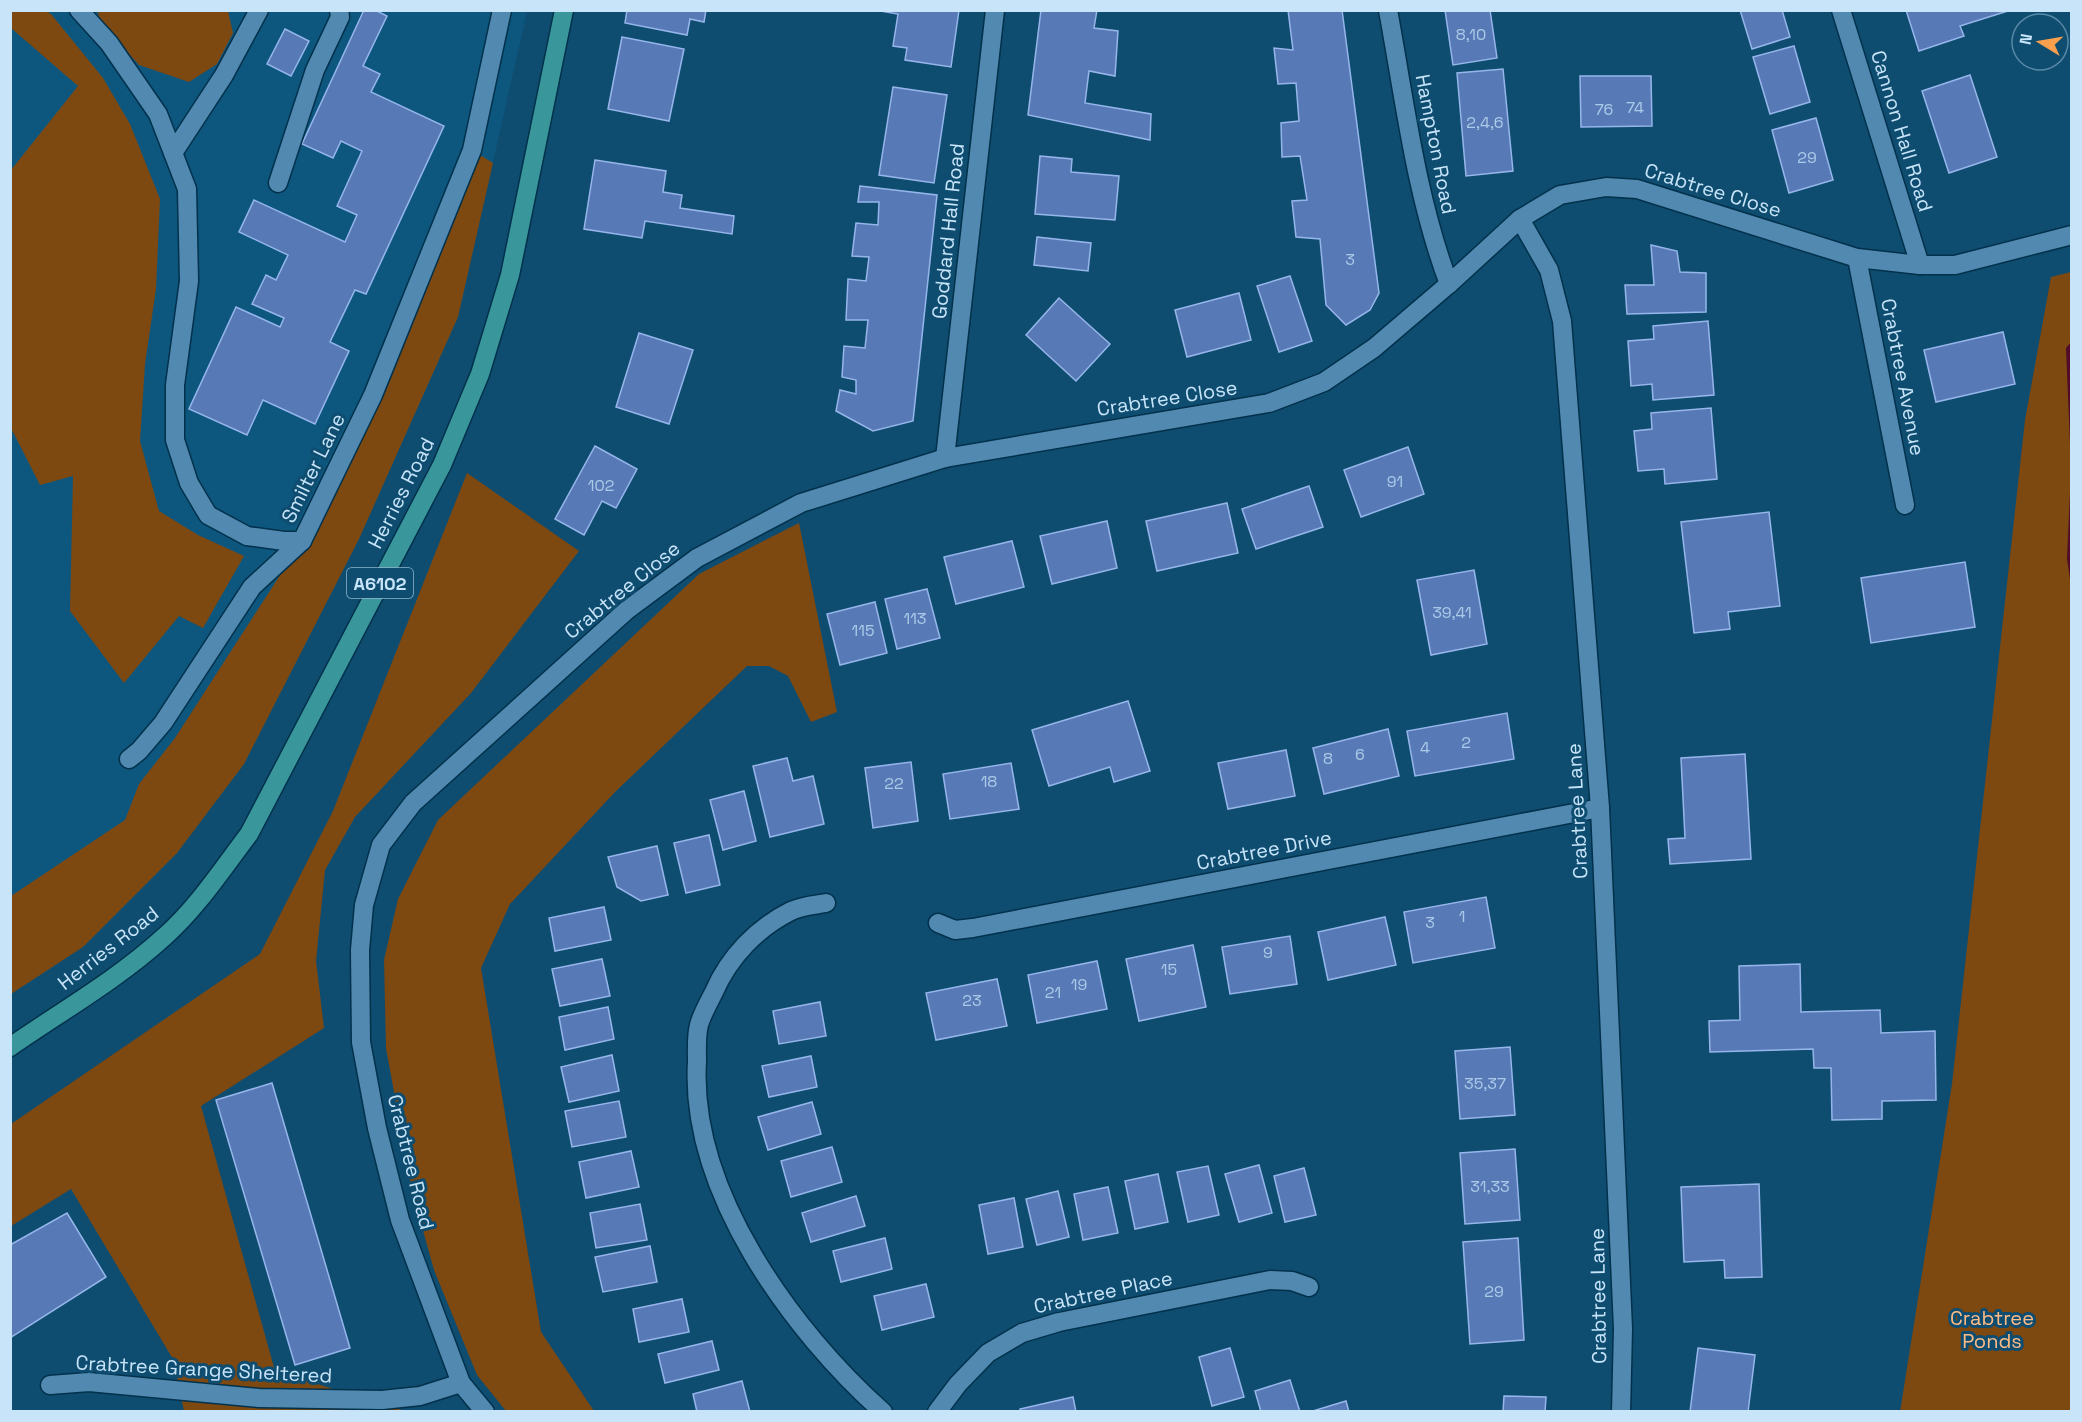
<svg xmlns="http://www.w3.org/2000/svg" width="2082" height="1422" viewBox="0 0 2082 1422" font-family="'Space Grotesk',sans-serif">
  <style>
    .built { fill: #0d577f }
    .green { fill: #7e4811 }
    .water { fill: #500c29 }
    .building { fill: #577ab6; stroke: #96b6eb; stroke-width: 1.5 }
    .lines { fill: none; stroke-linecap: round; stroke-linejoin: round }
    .minor-casing { stroke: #02314c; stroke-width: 21 }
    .major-casing { stroke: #02314c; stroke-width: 21 }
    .minor { stroke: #5189b0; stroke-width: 18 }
    .major { stroke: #39979c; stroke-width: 18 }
    .labels { text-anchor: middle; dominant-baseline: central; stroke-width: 6; stroke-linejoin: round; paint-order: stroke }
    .number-label { font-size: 16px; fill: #abcae8 }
    .shield { fill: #0f4d70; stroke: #90b7d0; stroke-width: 1.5 }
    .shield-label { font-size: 18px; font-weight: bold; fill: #c7e4f9 }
    .street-label { font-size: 20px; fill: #c7e4f9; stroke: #0f4d70 }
    .park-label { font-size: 20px; fill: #ffbc85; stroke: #0f4d70 }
  </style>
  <rect width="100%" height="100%" fill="#0f4d70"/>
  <polygon class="built" points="11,11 527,11 458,317 359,539 244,764 177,853 83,947 11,994"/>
  <g class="green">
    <polygon points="11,10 46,11 51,14 103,78 130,124 160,199 156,289 145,364 140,441 159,511 198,535 244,556 203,628 179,616 124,683 70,611 73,476 40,485 11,428 11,170 78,86 11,28"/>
    <polygon points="98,11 228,11 233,33 217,64 189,82 139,65 99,21"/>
    <polygon points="472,150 493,163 458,317 359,539 244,764 177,853 83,947 11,994 11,896 125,820 139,784 175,738 302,541"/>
    <polygon points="2071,272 2071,1411 1900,1412 1952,1084 2025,420 2051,277"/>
    <polygon points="467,473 579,551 471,693 355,817 325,870 316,961 324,1028 201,1106 275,1371 405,1411 184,1411 173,1359 71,1189 11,1226 11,1124 260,954 333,811"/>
    <polygon points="799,523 837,712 811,722 788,676 769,666 747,666 615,792 510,904 481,968 541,1332 594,1411 506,1411 477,1375 434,1270 412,1191 386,1048 384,960 398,899 438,820 699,574"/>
  </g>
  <polygon class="water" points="2071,342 2071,586 2067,559 2071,469 2066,348"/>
  <g class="building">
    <polygon points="364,10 375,10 387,16 363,66 380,74 371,92 444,126 366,294 355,290 330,342 349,351 315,424 263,400 247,435 189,409 236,307 280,327 284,318 252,304 266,275 276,280 288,255 239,232 254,200 345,242 357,215 337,206 362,151 341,141 333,158 302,144"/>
    <polygon points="627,10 706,10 704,22 690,19 687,35 625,23"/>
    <polygon points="875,10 959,10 951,67 905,60 907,48 893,46 898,14"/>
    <polygon points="1041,10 1097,10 1094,28 1118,31 1115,76 1089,71 1085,103 1151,114 1150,140 1028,115"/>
    <polygon points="1288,10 1342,10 1379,293 1370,310 1346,325 1326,305 1320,239 1296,237 1292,201 1307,200 1300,156 1282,157 1281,123 1299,121 1296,83 1278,84 1274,48 1293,50"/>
    <polygon points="1445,10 1490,10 1497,58 1453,65"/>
    <polygon points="1740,10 1782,10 1790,37 1752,49"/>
    <polygon points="1906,10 2011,10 1960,26 1964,36 1919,51"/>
    <polygon points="285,29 309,41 291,76 267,64"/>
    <polygon points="622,37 684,49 669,121 608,109"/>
    <polygon points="1794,46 1810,102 1770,114 1753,57"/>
    <polygon points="1503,69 1513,171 1466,176 1457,73"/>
    <polygon points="1970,75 1997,157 1949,173 1922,91"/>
    <polygon points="1580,76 1651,76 1652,126 1581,127"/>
    <polygon points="893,87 947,95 934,183 879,175"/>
    <polygon points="1816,118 1833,180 1789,193 1772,130"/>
    <polygon points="1040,156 1072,159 1071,172 1119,176 1115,220 1035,214"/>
    <polygon points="595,160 666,171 663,192 682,195 680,208 734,216 732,234 645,221 642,238 584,229"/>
    <polygon points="860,186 937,195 913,421 873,431 836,411 840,390 856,394 856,380 842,377 844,346 865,348 868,320 846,320 848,279 866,281 869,257 852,256 856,223 878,225 879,202 858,202"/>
    <polygon points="1037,237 1091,243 1088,271 1034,265"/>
    <polygon points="1651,245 1677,251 1680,272 1706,273 1706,312 1627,314 1625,285 1654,285"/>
    <polygon points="1290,276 1312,341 1279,352 1257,286"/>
    <polygon points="1239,293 1251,340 1187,357 1175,310"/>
    <polygon points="1059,298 1110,344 1076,381 1026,335"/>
    <polygon points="1708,321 1714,395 1653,400 1652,384 1631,386 1628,341 1654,339 1653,326"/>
    <polygon points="2003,332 2015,384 1936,402 1924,350"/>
    <polygon points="639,333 693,350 669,424 616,407"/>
    <polygon points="1711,408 1717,479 1665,484 1664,469 1638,471 1634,431 1652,429 1651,413"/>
    <polygon points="595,446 637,469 616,508 602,501 584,535 555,519"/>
    <polygon points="1408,447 1424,494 1361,517 1344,470"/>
    <polygon points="1309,486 1323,527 1256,549 1242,509"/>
    <polygon points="1227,503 1238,553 1157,571 1146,521"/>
    <polygon points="1769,512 1780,606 1728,612 1730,629 1694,633 1681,522"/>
    <polygon points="1107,521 1117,568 1052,584 1040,536"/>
    <polygon points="1012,541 1024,587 956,604 944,557"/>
    <polygon points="1965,562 1975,627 1871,643 1861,578"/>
    <polygon points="1474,570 1487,644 1431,655 1417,580"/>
    <polygon points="927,589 940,638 897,649 885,599"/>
    <polygon points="875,602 887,653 840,665 827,614"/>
    <polygon points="1128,701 1150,771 1114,782 1110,767 1049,786 1032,730"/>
    <polygon points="1507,713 1514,759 1415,776 1407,731"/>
    <polygon points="1388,729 1399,776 1324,794 1313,748"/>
    <polygon points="1286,750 1295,796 1228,809 1218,763"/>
    <polygon points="1745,754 1751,859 1670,864 1668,839 1685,838 1681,758"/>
    <polygon points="787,758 793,781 813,776 824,824 770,837 753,766"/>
    <polygon points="911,762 918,821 873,828 865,768"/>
    <polygon points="1011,763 1019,809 950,819 943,774"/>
    <polygon points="744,791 756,841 723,850 710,800"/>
    <polygon points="709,835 720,885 686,893 674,843"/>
    <polygon points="657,846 668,895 641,901 617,887 608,857"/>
    <polygon points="1486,897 1495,948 1413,963 1404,912"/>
    <polygon points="604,907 611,940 555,951 549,918"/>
    <polygon points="1385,917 1396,965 1328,980 1318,932"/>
    <polygon points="1290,936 1297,984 1230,994 1222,947"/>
    <polygon points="1193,945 1206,1007 1139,1021 1126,959"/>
    <polygon points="602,959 610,996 560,1006 552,969"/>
    <polygon points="1097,961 1107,1009 1037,1023 1028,975"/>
    <polygon points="1800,964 1801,1012 1880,1010 1881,1033 1935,1031 1936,1100 1882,1101 1882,1119 1832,1120 1831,1068 1814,1068 1813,1049 1710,1052 1709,1021 1740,1020 1739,966"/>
    <polygon points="997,979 1007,1026 936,1040 926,993"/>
    <polygon points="820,1002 826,1036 779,1044 773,1011"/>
    <polygon points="608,1007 614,1039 565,1050 559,1017"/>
    <polygon points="1510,1047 1515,1115 1460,1119 1455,1051"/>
    <polygon points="612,1055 619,1091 569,1102 561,1067"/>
    <polygon points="811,1056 817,1087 769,1097 762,1066"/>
    <polygon points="272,1083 350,1348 295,1365 216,1100"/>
    <polygon points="619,1101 626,1137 572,1147 565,1111"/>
    <polygon points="812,1102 821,1134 768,1150 758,1117"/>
    <polygon points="832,1147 842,1182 791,1197 781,1161"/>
    <polygon points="1515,1149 1520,1220 1465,1224 1460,1153"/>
    <polygon points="631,1151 639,1187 586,1198 579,1162"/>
    <polygon points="1259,1165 1272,1213 1239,1222 1225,1174"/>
    <polygon points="1208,1166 1219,1215 1188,1222 1177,1172"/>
    <polygon points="1304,1168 1316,1215 1285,1222 1274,1176"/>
    <polygon points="1158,1174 1168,1222 1135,1229 1125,1181"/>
    <polygon points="1759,1184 1762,1277 1725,1278 1724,1260 1684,1262 1681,1187"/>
    <polygon points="1108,1187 1118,1233 1083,1240 1074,1194"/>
    <polygon points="1058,1191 1069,1237 1037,1245 1026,1199"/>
    <polygon points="856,1196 865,1226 811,1242 802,1213"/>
    <polygon points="1014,1198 1023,1247 988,1254 979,1205"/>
    <polygon points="640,1204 647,1240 596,1248 590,1213"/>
    <polygon points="67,1213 106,1277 10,1338 10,1245"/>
    <polygon points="885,1238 892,1269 841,1282 833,1251"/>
    <polygon points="1518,1238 1524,1340 1470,1344 1463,1242"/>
    <polygon points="650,1246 657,1282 603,1292 595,1257"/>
    <polygon points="926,1284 934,1317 882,1330 874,1296"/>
    <polygon points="682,1299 689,1332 639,1342 633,1309"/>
    <polygon points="712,1341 719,1370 665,1383 658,1354"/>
    <polygon points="1230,1348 1244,1397 1212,1406 1199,1357"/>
    <polygon points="1698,1348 1755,1355 1748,1412 1690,1412"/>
    <polygon points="1290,1380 1300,1412 1261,1412 1255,1391"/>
    <polygon points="742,1381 750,1412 697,1412 693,1394"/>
    <polygon points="1504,1396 1546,1397 1545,1412 1503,1412"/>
    <polygon points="1073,1397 1076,1412 1021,1412 1020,1409"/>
    <polygon points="1346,1401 1349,1412 1313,1411"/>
  </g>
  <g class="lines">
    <g class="minor-casing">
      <g id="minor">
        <polyline points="79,10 109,43 158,114 187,189 189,281 175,385 175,440 189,483 208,515 247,536 284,541 302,541 373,395 472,150 502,10"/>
        <path d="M1388,10c17,92 28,187 61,274"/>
        <polyline points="1841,10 1920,265"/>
        <polyline points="173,153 224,75 259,10"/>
        <polyline points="278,183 315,70 340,17 339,10"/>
        <polyline points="1520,219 1549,270 1562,321 1600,808 1623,1329 1621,1412"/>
        <polyline points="1857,258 1905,505"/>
        <polyline points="945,458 995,10"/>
        <polyline points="129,759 139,751 163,723 252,587 302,541"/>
        <path d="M826,903c-11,2 -25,3 -35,8 -34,17 -62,46 -77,81 -5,10 -12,22 -15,33 -3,11 -2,25 -2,36 -8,129 94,269 186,351"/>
        <polyline points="938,923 955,930 973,928 1600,808"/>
        <polyline points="50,1385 89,1382 259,1398 382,1400 420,1396 461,1383"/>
        <polyline points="485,1412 461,1383 400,1220 377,1128 361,1042 360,950 364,905 381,845 413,803 627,610 697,558 801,503 945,458 1269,403 1324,382 1374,348 1449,284 1520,219 1560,195 1606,187 1637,189 1857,258 1920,265 1955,265 2072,235"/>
        <polyline points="937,1412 958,1384 988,1353 1022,1333 1059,1322 1270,1280 1292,1281 1309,1287"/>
      </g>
    </g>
    <g class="major-casing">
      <path id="major" d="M10,1047c52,-36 108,-68 154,-110 33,-29 59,-69 85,-103l193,-369 38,-91 30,-99 54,-265"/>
    </g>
    <use href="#minor" class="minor"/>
    <use href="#major" class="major"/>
  </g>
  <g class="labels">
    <g class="number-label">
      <text x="1471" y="34">8,10</text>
      <text x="1635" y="107">74</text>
      <text x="1604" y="109">76</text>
      <text x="1485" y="122">2,4,6</text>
      <text x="1807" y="157">29</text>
      <text x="1350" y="259">3</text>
      <text x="1395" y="481">91</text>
      <text x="601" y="485">102</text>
      <text x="1452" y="612">39,41</text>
      <text x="915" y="618">113</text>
      <text x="863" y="630">115</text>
      <text x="1466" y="742">2</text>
      <text x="1425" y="747">4</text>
      <text x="1360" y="754">6</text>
      <text x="1328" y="758">8</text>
      <text x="989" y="781">18</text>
      <text x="894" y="783">22</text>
      <text x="1462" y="916">1</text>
      <text x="1430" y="922">3</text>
      <text x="1268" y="952">9</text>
      <text x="1169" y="969">15</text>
      <text x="1079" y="984">19</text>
      <text x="1053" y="992">21</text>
      <text x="972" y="1000">23</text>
      <text x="1485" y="1083">35,37</text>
      <text x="1490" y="1186">31,33</text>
      <text x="1494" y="1291">29</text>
    </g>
    <rect class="shield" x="347" y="568" width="66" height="30" rx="4.5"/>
    <g class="shield-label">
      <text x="380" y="583">A6102</text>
    </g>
    <g class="street-label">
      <text transform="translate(1902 131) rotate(73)">Cannon Hall Road</text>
      <text transform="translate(1436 144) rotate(79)">Hampton Road</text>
      <text transform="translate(1713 190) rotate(17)">Crabtree Close</text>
      <text transform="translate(948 231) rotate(-84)">Goddard Hall Road</text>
      <text transform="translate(1903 377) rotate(79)">Crabtree Avenue</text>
      <text transform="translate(1167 398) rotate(-9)">Crabtree Close</text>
      <text transform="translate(313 468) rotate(-64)">Smilter Lane</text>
      <text transform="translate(401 493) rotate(-63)">Herries Road</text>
      <text transform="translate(622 590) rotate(-39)">Crabtree Close</text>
      <text transform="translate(1577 811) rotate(-93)">Crabtree Lane</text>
      <text transform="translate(1264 850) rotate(-11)">Crabtree Drive</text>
      <text transform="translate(108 948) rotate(-38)">Herries Road</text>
      <text transform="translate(411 1162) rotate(76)">Crabtree Road</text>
      <text transform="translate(1103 1292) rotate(-12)">Crabtree Place</text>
      <text transform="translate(1598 1296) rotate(-91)">Crabtree Lane</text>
      <text transform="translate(204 1369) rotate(3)">Crabtree Grange Sheltered</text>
    </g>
    <g class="park-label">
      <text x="1992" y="1318">Crabtree<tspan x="1992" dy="23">Ponds</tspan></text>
    </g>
  </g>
  <rect width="2082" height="1422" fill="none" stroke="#c7e4f9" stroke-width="24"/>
  <g transform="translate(2040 42) rotate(281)"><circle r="28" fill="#0f4d70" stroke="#5989a7" stroke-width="1.5"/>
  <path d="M0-4.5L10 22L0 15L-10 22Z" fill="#f99f4d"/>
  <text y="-9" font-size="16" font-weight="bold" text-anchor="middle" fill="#c7e4f9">N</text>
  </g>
</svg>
